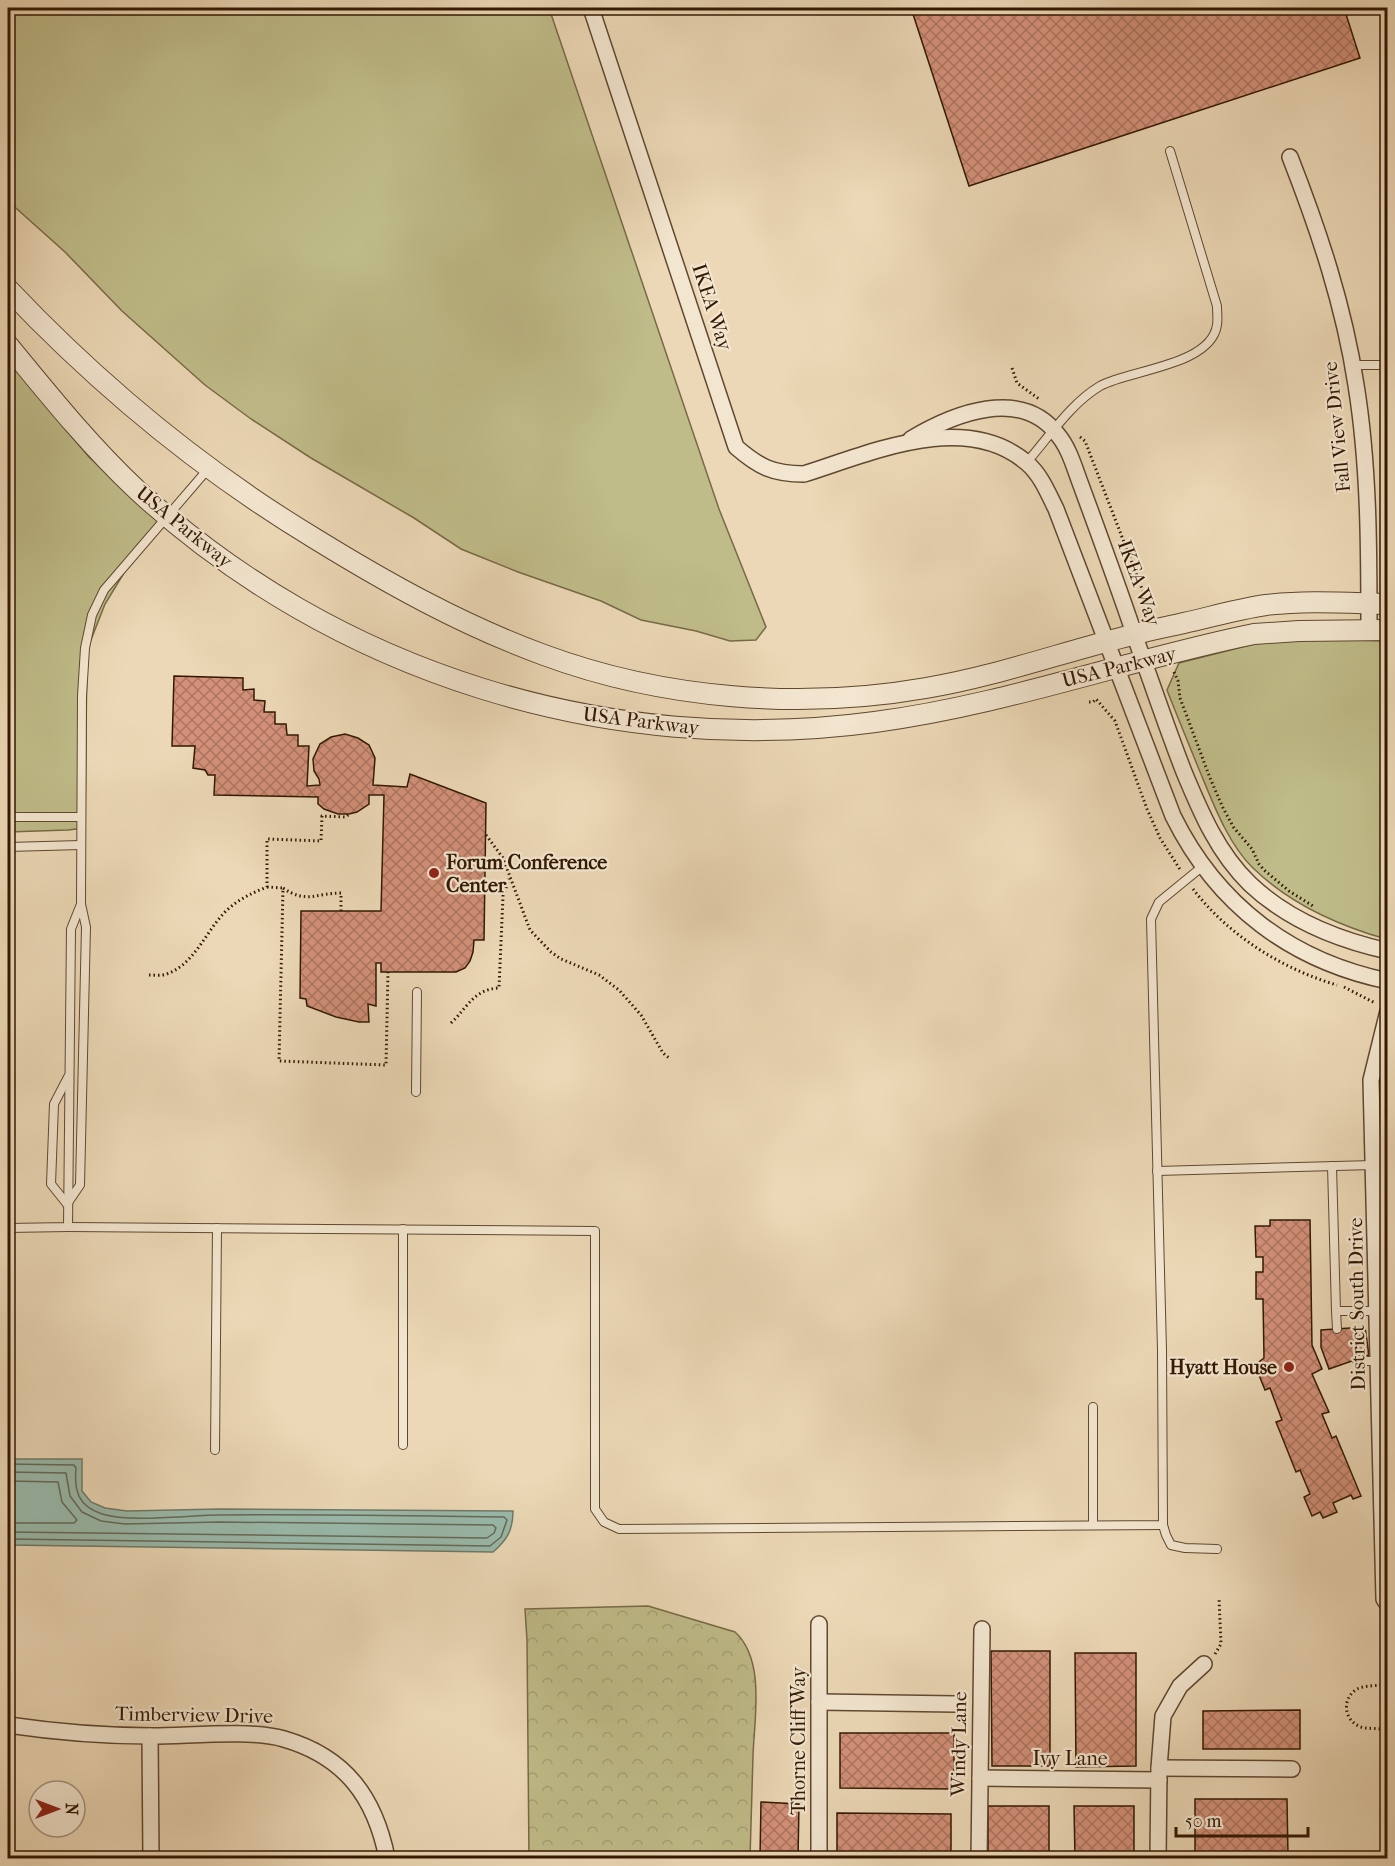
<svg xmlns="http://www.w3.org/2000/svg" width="1395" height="1866" viewBox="0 0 1395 1866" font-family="'IM FELL French Canon',serif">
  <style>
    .grass { fill: #bfbc89; stroke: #786a46; stroke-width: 1.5 }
    .forest { fill: url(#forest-crowns); stroke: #786a46; stroke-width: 1.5 }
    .water { fill: #99baac; stroke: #707968; stroke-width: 1.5 }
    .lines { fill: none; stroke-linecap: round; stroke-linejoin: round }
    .shore { stroke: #666958; stroke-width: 1.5 }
    .building { fill: url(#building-cross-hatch); stroke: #321803; stroke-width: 1.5 }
    .service-casing { stroke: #604830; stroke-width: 10 }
    .minor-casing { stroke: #604830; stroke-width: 18 }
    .tertiary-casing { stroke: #604830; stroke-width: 22 }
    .path { stroke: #321803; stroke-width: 3; stroke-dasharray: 1.5 3; stroke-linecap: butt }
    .service { stroke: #f3e6d0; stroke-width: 8 }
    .minor { stroke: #f3e6d0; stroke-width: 15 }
    .tertiary { stroke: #f3e6d0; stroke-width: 20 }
    .poi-dot { fill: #8f2418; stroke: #f3e6d0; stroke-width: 2 }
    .labels { text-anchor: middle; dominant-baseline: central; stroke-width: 4.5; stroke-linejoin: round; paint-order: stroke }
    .street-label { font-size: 20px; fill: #321803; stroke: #f3e6d0 }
    .poi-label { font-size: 20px; font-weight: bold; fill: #321803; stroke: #f3e6d0; text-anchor: start }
  </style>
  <defs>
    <pattern id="forest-crowns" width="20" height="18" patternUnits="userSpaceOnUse" patternTransform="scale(1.5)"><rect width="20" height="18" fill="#bfbc89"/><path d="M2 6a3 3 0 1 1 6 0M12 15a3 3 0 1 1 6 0" fill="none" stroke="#a5a175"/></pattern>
    <pattern id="building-cross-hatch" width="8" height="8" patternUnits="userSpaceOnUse" patternTransform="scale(1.5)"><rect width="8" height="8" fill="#d39179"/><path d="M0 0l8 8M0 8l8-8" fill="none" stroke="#ac7561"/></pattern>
  </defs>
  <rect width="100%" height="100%" fill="#ecd8b6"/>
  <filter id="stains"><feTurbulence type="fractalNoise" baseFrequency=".00333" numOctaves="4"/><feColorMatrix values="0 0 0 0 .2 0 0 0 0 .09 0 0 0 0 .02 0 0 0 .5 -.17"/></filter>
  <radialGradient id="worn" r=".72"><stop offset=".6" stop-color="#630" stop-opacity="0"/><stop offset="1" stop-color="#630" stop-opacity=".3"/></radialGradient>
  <g class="grass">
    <polygon points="8,8 549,8 719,509 766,627 756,640 730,641 696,631 641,620 601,601 518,572 461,549 414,518 311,458 251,419 205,385 122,311 65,252 8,201"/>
    <polygon points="8,360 89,457 163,525 127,568 105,604 87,650 85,828 68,830 8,832"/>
    <path d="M1305,638l78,3 3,298c-49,-14 -96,-35 -133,-71 -26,-25 -41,-68 -55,-101 -10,-25 -21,-51 -31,-77l12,-27 87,-22z"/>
  </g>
  <path class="forest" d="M648,1606l87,26c31,28 19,88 18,124 -1,34 -2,68 -3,102h-221l-2,-218 -2,-31z"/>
  <path class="water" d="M8,1459h74v32l9,11 14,6 22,3 93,-2 293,2c0,19 -6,29 -20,41l-485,-7z"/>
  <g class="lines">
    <g class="shore">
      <path d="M8,1464l66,1 2,3c-2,23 2,38 26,46 29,9 87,1 119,1 94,-1 188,1 283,2l3,3 -6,17 -11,9 -482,-7"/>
      <polyline points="8,1472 66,1473 70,1496 82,1512 101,1521 125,1524 220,1522 493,1525 496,1528 494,1533 487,1538 8,1532"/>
      <polyline points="8,1481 58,1482 62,1502 77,1520 74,1523 8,1523"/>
    </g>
  </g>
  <g class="building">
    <polygon points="911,8 1344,8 1360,58 969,186"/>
    <polygon points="174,676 243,678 243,690 254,689 254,700 265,701 264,712 275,712 275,724 286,724 287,735 298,735 298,746 309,746 307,786 320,785 319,779 314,771 313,759 320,744 331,737 345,734 358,738 369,745 375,758 373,785 407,787 410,774 486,803 484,940 474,940 473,952 470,961 465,968 456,972 381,972 381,963 376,963 376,1006 368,1004 369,1022 359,1022 336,1017 307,1006 306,999 300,998 301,911 381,911 384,795 369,795 369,804 357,812 349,814 338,814 324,809 318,804 318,797 214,795 215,775 208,775 205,770 193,768 195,746 172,746"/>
    <polygon points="1270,1220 1310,1220 1312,1345 1322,1369 1312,1374 1329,1412 1322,1414 1332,1438 1336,1436 1361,1496 1353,1499 1351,1495 1333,1503 1337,1512 1323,1518 1320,1512 1312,1516 1304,1497 1310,1494 1300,1470 1296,1472 1276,1422 1282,1420 1270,1388 1265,1390 1255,1365 1264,1358 1263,1299 1256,1299 1256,1272 1263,1272 1263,1257 1256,1257 1255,1226 1270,1226"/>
    <polygon points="1365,1327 1369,1355 1329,1369 1321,1347 1321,1330"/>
    <polygon points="991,1651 1050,1651 1050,1766 992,1766"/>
    <polygon points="1075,1653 1136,1653 1136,1766 1076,1767"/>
    <polygon points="1300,1710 1300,1749 1203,1749 1203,1711"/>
    <polygon points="840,1733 954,1733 954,1789 840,1788"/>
    <polygon points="1195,1799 1287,1799 1288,1856 1195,1857"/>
    <polygon points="761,1802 799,1804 798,1858 760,1858"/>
    <rect x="988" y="1806" width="61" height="52"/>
    <polygon points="1074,1806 1134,1806 1134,1858 1075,1858"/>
    <polygon points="837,1813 951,1814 951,1858 837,1858"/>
  </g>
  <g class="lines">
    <g class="service-casing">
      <g id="service">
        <polyline points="1353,365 1388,365"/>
        <path d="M1027,462c22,-25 43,-58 73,-76 28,-16 111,-20 117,-61 1,-6 0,-13 0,-19l-47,-155"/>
        <polyline points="8,817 81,817"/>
        <polyline points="8,847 81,845"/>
        <polyline points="416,1092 417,992"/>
        <polyline points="1332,1166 1336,1311 1378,1311"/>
        <polyline points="1157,1171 1373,1165"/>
        <polyline points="67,1204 80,1185 86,927 81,904 82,696 85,648 92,615 104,590 208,469"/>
        <polyline points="67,1204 51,1184 54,1104 68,1077"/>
        <polyline points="68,1227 595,1231 595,1509 604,1522 619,1529 1163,1525 1162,1350 1151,919 1159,902 1203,866"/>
        <polyline points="8,1228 68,1227 71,929 81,904"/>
        <polyline points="403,1229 403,1445"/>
        <polyline points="1336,1311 1337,1329"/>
        <polyline points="1356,1359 1362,1361 1378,1361"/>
        <polyline points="1093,1407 1093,1525"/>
        <polyline points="215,1450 217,1228"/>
        <polyline points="1163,1525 1166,1535 1171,1545 1185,1548 1217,1549"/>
      </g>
    </g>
    <g class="minor-casing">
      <g id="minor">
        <path d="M591,8l145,439c23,20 37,27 68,27 67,-21 161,-64 223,-11 14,12 21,30 29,46l117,307c44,89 118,145 215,165"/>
        <path d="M1290,157c29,74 54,149 66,228 13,80 13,164 13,245"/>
        <path d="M911,439c42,-25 110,-53 147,-4 10,12 15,28 20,42 21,57 42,114 61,171 15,41 29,83 45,124 17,41 34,81 66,112 37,35 88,56 138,67"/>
        <polyline points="1388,1011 1371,1080 1384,1599 1388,1605"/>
        <polyline points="819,1702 956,1704"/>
        <path d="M8,1725c48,7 96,11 144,11 38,0 97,-7 132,3 62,18 91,59 103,119"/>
        <polyline points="150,1736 151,1858"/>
        <polyline points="1159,1768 1292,1769"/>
        <polyline points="980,1778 1159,1780"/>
        <polyline points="819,1858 819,1624"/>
        <polyline points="979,1858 982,1629"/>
        <polyline points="1158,1858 1159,1768 1163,1716 1180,1686 1204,1664"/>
      </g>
    </g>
    <g class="tertiary-casing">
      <g id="tertiary">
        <path d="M8,289c91,96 192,180 306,249 73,45 148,87 230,117 119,44 257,55 382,33 71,-12 137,-36 206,-53 17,-5 35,-8 52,-12 27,-6 54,-14 82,-18 40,-5 81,-2 122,-1"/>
        <path d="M8,345c41,50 82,101 129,145 198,183 472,268 738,232 129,-17 252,-62 379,-88l45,-3 89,-1"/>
      </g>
    </g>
    <g class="path">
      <polyline points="1012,368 1017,383 1039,399"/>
      <polyline points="1080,437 1085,441 1149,607"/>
      <polyline points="1174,672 1178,681 1180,698 1210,778 1223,808 1234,828 1252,849 1259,864 1264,870 1289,891 1313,906"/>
      <polyline points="1089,702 1093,702 1096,699 1115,721 1147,809 1160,838 1181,871"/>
      <polyline points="486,835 503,858 530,930 551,952 561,959 599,975 619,990 641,1015 663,1053 669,1058"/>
      <polyline points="267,887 283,888"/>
      <path d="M1193,889c35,46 89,80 144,96"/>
      <path d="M341,911v-18c-24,0 -35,11 -58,-5l-4,173 107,4 2,-93"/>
      <path d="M149,975c6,0 13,1 18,-1 29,-11 39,-44 60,-64 12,-11 25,-17 40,-23v-48l54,2 1,-25 24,1 3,-3"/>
      <polyline points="1344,987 1375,1003"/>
      <path d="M451,1023c16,-15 23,-34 48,-35l4,-92 6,-17"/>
      <polyline points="1215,1654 1221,1644 1219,1598"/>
      <path d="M1380,1729c-6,-1 -13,0 -19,-2 -17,-6 -20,-28 -4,-38 6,-3 16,-3 24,-4"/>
    </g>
    <use href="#service" class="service"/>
    <use href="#minor" class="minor"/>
    <use href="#tertiary" class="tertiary"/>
  </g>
  <g class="poi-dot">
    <circle cx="434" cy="873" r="6"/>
    <circle cx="1289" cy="1367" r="6"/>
  </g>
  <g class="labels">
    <g class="street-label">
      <text transform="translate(712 307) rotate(72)">IKEA Way</text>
      <text transform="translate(1337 427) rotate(-96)">Fall View Drive</text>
      <text transform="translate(184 527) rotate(39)">USA Parkway</text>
      <text transform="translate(1139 583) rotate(70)">IKEA Way</text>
      <text transform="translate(1119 667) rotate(-14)">USA Parkway</text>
      <text transform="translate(641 721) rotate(7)">USA Parkway</text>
      <text transform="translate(1357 1304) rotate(-91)">District South Drive</text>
      <text transform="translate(194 1715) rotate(1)">Timberview Drive</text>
      <text transform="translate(798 1741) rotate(-90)">Thorne Cliff Way</text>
      <text transform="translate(959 1744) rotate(-89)">Windy Lane</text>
      <text x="1070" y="1758">Ivy Lane</text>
    </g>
    <g class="poi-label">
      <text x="446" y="862">Forum Conference<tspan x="446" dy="23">Center</tspan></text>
      <text x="1277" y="1367" text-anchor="end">Hyatt House</text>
    </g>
  </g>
  <rect width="1395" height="1866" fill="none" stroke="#ecd8b6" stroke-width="30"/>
  <rect x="9" y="9" width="1377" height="1848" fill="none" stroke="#321803" stroke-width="3"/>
  <rect x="15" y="15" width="1365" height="1836" fill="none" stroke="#321803" stroke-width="1.5"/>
  <g transform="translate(57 1809) rotate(90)"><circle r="28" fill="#f3e6d0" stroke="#a6947e" stroke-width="1.5"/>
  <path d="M0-4.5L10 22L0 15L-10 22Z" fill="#8f2418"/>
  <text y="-9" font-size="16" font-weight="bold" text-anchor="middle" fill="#321803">N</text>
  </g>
  <path d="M1176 1827v9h132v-9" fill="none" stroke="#321803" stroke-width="3"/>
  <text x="1185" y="1827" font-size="18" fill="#321803" stroke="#f3e6d0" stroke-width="4.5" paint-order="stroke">50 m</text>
  <rect width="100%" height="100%" filter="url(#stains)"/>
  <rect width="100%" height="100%" fill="url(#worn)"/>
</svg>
